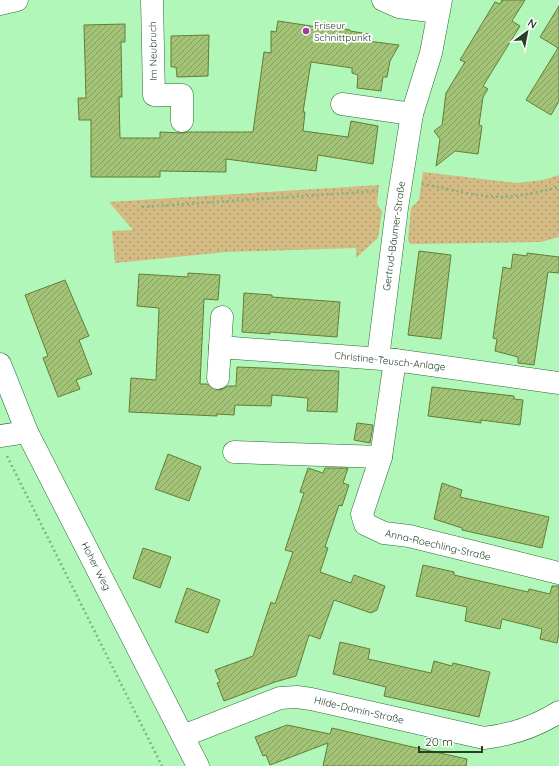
<svg xmlns="http://www.w3.org/2000/svg" width="559" height="766" viewBox="0 0 559 766" font-family="Quicksand,sans-serif">
  <style>
    .grass { fill: url(#grass-dots) }
    .building { fill: url(#building-hatch); stroke: #627f34 }
    .lines { fill: none; stroke-linecap: round; stroke-linejoin: round }
    .minor-casing { stroke: #296b35; stroke-width: 23 }
    .path { stroke: #7eb384; stroke-width: 2.5; stroke-dasharray: 2 3; stroke-linecap: butt }
    .minor { stroke: #fff; stroke-width: 22 }
    .poi-dot { fill: #a13da2; stroke: #fff; stroke-width: 1.5 }
    .labels { text-anchor: middle; dominant-baseline: central; stroke-width: 3.5; stroke-linejoin: round; paint-order: stroke }
    .poi-label { font-size: 10px; fill: #244028; stroke: #fff; text-anchor: start }
    .street-label { font-size: 10px; fill: #244028; stroke: #fff }
  </style>
  <defs>
    <pattern id="grass-dots" width="8" height="8" patternUnits="userSpaceOnUse"><rect width="8" height="8" fill="#d4bb83"/><path d="M2 2h.1M6 6h.1" fill="none" stroke="#ac996b" stroke-width="1.8" stroke-linecap="round"/></pattern>
    <pattern id="building-hatch" width="6" height="6" patternUnits="userSpaceOnUse"><rect width="6" height="6" fill="#a3c377"/><path d="M-1 1l2-2M0 6l6-6M5 7l2-2" fill="none" stroke="#85a062"/></pattern>
  </defs>
  <rect width="100%" height="100%" fill="#b2f7ba"/>
  <g class="grass">
    <polygon points="423,172 516,183 543,180 559,175 559,237 541,242 411,244 408,240 411,208 419,200"/>
    <polygon points="379,185 377,204 382,211 378,238 356,258 356,248 227,252 115,263 112,231 133,230 109,202"/>
  </g>
  <g class="building">
    <polygon points="502,0 525,0 512,21 520,26 483,86 488,89 483,97 479,125 482,126 478,154 455,151 436,166 440,139 434,131 442,125 446,93 465,62 460,60 495,2 500,4"/>
    <polygon points="559,6 559,101 551,115 526,100 558,48 540,37"/>
    <polygon points="278,21 331,29 332,27 350,30 350,31 369,34 368,41 399,45 390,61 387,77 383,77 381,91 357,88 358,75 352,73 352,68 311,62 303,112 305,112 303,131 348,137 351,121 378,126 373,164 318,155 316,171 226,159 226,172 160,171 160,177 91,177 91,120 79,120 78,98 86,98 84,25 125,24 125,42 121,42 122,97 119,97 120,138 160,138 160,132 182,133 188,132 253,132 264,52 271,53 271,31 276,32"/>
    <polygon points="209,35 208,76 177,77 176,67 171,67 171,36"/>
    <polygon points="419,251 451,255 441,339 408,335"/>
    <polygon points="527,253 559,257 559,273 548,272 534,365 518,363 518,357 495,351 497,339 493,338 503,267 511,269 513,254 527,256"/>
    <polygon points="188,273 220,275 218,300 204,299 200,384 207,384 217,390 223,389 228,386 236,386 237,367 339,371 337,412 307,411 308,398 272,395 271,406 235,405 234,415 217,414 217,416 129,412 131,378 156,380 159,308 137,306 139,274 188,277"/>
    <polygon points="65,280 89,336 79,340 92,374 76,380 80,389 58,397 43,358 48,356 25,295"/>
    <polygon points="244,293 272,295 272,297 340,302 337,337 270,332 270,334 242,332"/>
    <polygon points="432,387 514,396 514,399 523,400 520,425 481,420 481,423 428,416"/>
    <polygon points="357,423 373,425 370,443 354,440"/>
    <polygon points="168,454 201,467 189,501 155,489"/>
    <polygon points="308,468 323,473 325,468 348,468 343,483 349,485 342,506 339,505 325,547 328,548 320,572 351,583 354,575 385,586 377,610 371,613 334,600 320,639 309,635 296,676 275,682 224,701 217,683 220,682 215,670 253,656 271,602 275,604 293,552 285,550 304,493 300,492"/>
    <polygon points="442,483 462,490 460,497 549,517 542,548 462,530 462,528 434,519"/>
    <polygon points="143,548 171,557 160,588 133,578"/>
    <polygon points="423,565 454,572 454,575 528,592 529,589 550,594 552,586 559,586 559,633 557,643 540,639 542,629 502,619 500,629 465,621 467,607 416,596"/>
    <polygon points="187,588 220,600 208,633 175,622"/>
    <polygon points="340,642 370,649 368,659 431,673 434,661 452,666 453,663 490,672 479,717 384,696 386,687 333,674"/>
    <polygon points="287,725 330,734 332,728 404,745 467,759 466,766 323,766 328,743 270,765 266,755 263,756 255,737"/>
  </g>
  <g class="lines">
    <g class="minor-casing">
      <g id="minor">
        <polyline points="152,0 154,95 182,95 182,121"/>
        <polyline points="383,0 399,7 437,12"/>
        <polyline points="0,4 17,0"/>
        <polyline points="342,104 412,114"/>
        <polyline points="220,347 222,317"/>
        <polyline points="378,358 397,208 412,114 431,53 441,0"/>
        <polyline points="395,360 381,457 362,514 365,524 384,533 409,536 559,573"/>
        <polyline points="0,364 27,432 198,766"/>
        <polyline points="218,378 220,347 395,360 559,383"/>
        <polyline points="0,436 27,432"/>
        <polyline points="234,452 381,457"/>
        <path d="M183,736l97,-38 17,-1 14,2 173,39c28,-3 51,-11 75,-26"/>
      </g>
    </g>
    <g class="path">
      <path d="M422,184c21,3 42,10 64,12 25,3 49,-3 73,-9"/>
      <polyline points="142,207 378,191"/>
      <polyline points="7,456 162,766"/>
    </g>
    <use href="#minor" class="minor"/>
  </g>
  <circle class="poi-dot" cx="306" cy="31" r="4"/>
  <g class="labels">
    <g class="poi-label">
      <text x="314" y="25">Friseur<tspan x="314" dy="12">Schnittpunkt</tspan></text>
    </g>
    <g class="street-label">
      <text transform="translate(153 51) rotate(-91)">Im Neubruch</text>
      <text transform="translate(394 236) rotate(-82)">Gertrud-Bäumer-Straße</text>
      <text transform="translate(390 361) rotate(6)">Christine-Teusch-Anlage</text>
      <text transform="translate(438 545) rotate(13)">Anna-Roechling-Straße</text>
      <text transform="translate(96 566) rotate(63)">Hoher Weg</text>
      <text transform="translate(359 710) rotate(13)">Hilde-Domin-Straße</text>
    </g>
  </g>
  <g transform="translate(527 32) rotate(32)" stroke="#ffffff" stroke-width="3" paint-order="stroke">
  <path d="M0-3L7 15L0 10L-7 15Z" fill="#244028"/>
  <text y="-6" font-size="11" font-weight="bold" text-anchor="middle" fill="#244028">N</text>
  </g>
  <path d="M419 746v6h63v-6" fill="none" stroke="#244028" stroke-width="2"/>
  <text x="425" y="746" font-size="12" fill="#244028" stroke="#ffffff" stroke-width="3" paint-order="stroke">20 m</text>
</svg>
